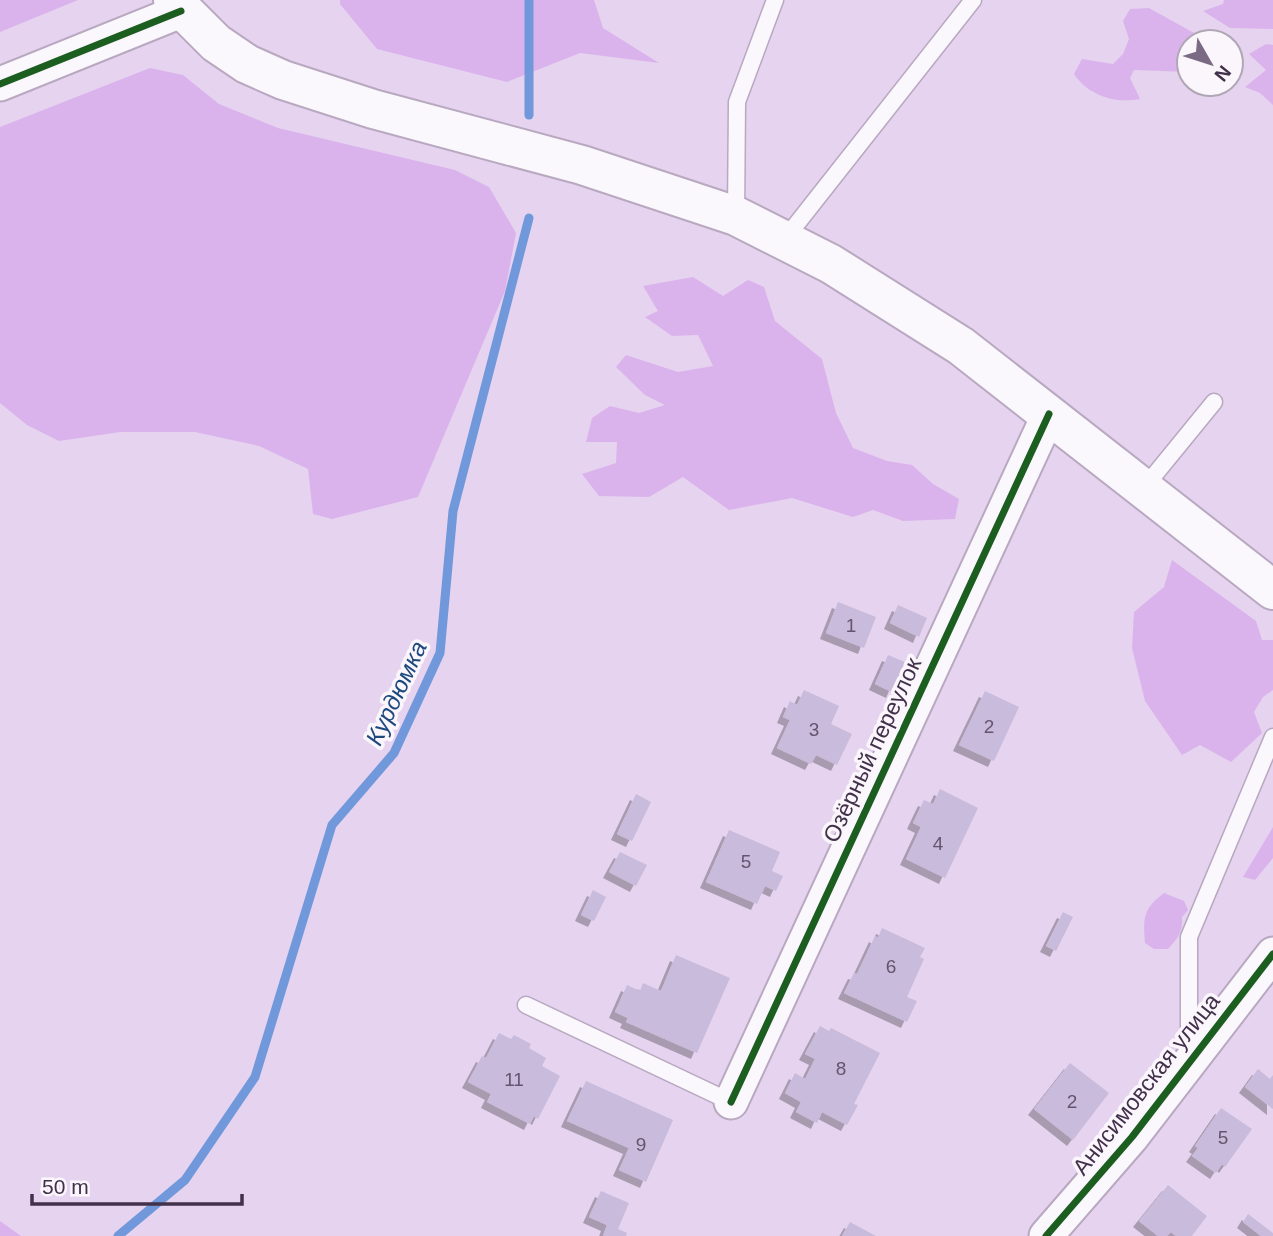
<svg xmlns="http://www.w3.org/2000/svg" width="1273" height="1236" viewBox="0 0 1273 1236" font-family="Helvetica,sans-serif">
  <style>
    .green { fill: #dab3ec }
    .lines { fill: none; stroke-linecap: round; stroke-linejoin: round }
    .stream { stroke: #7098da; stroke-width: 9 }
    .building { fill: #c9bbdb; filter: url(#shadow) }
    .lane-casing { stroke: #b8a8c0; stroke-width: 19 }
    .street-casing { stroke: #b8a8c0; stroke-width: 37 }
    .secondary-casing { stroke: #b8a8c0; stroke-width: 42 }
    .lane { stroke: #fbf8fd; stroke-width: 16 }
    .street { stroke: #fbf8fd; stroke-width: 33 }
    .secondary { stroke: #fbf8fd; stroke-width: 38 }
    .cycleway-casing { stroke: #faf6fc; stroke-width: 11 }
    .cycleway { stroke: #1b5e20; stroke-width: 7 }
    .labels { text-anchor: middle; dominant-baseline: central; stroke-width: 7; stroke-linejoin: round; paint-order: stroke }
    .number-label { font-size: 19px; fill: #64546e }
    .street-label { font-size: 23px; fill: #42314a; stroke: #faf6fc }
    .water-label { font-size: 24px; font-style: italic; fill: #1d497f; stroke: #faf6fc }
  </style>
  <defs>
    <filter id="shadow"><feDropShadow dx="-6" dy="6" stdDeviation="0" flood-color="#0004"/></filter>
  </defs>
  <rect width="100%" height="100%" fill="#e6d3ef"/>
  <g class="green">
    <polygon points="0,0 78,0 0,32"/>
    <polygon points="340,0 594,0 603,28 659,63 580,53 507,82 377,49 340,4"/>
    <polygon points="1224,0 1273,0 1273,29 1230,28 1203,11 1223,4"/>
    <path d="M1149,8l45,25 9,9h-14v30l-55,-2 -4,8 10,21c-26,5 -52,-4 -66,-25l8,-15 31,5 10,-10 6,-15 -6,-18 7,-12z"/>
    <polygon points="1266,44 1273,45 1273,105 1260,93 1245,87 1266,70 1249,54"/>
    <polygon points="150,68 183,75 219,104 278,128 455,170 489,187 516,233 505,291 418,497 332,519 313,514 308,469 259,446 195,432 120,432 59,441 27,425 0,403 0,127"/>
    <polygon points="693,277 723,296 748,280 764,287 775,321 822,359 836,413 853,448 887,461 912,465 933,484 959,499 955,519 903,521 873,510 853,517 792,498 729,510 683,477 649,497 599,496 582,474 616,463 617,442 586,442 592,418 610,406 639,413 665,405 645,395 616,367 626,355 678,372 713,366 698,335 672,336 645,317 658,311 643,286"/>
    <polygon points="1172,560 1256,621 1262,640 1273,640 1273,690 1263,697 1254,712 1262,733 1231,762 1200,745 1182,755 1145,701 1132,648 1134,612 1164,587"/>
    <polygon points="1273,827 1273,858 1255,880 1243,877"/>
    <path d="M1164,893l20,8 4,9 -6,7c1,15 -4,21 -14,32h-14l-9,-6c-2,-26 -2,-34 19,-50z"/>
    <polygon points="0,1221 21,1236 0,1236"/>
  </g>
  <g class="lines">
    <g class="stream">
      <polyline points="529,115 529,0"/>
      <polyline points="118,1236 185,1180 255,1077 332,825 394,753 440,653 453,511 529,218"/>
    </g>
  </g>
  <g class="building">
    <polygon points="838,602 876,617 864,648 826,633"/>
    <polygon points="898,605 927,618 919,637 890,623"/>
    <polygon points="888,655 905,662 892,692 875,684"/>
    <polygon points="804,690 839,706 831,724 852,734 837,765 816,755 811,764 777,748 790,720 783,717 790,701 797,705"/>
    <polygon points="985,691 1019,707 994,761 959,745"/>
    <polygon points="940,789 978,808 945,878 906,859 921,827 913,823 924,800 933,804"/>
    <polygon points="636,794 651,802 632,841 617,834"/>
    <polygon points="729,830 780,852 772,871 783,876 776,891 765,886 757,904 706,882"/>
    <polygon points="620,852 647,865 636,886 609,872"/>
    <polygon points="593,890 606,897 594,921 581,915"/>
    <polygon points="1063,912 1073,917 1056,951 1046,946"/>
    <polygon points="882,928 925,948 920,957 924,959 907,997 917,1001 907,1022 844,993 854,973 857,974 875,936 878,938"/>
    <polygon points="676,955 730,978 697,1053 626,1022 628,1018 615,1012 627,985 640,991 643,983 661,991"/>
    <polygon points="820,1026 829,1031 831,1028 880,1053 854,1104 858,1105 847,1125 822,1112 817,1123 796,1112 801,1102 785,1093 795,1073 805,1079 815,1059 805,1054"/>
    <polygon points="499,1033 511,1039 514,1035 531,1044 529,1048 546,1058 542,1066 560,1076 538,1119 534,1116 530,1124 487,1102 491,1094 468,1082 482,1056 486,1058"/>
    <polygon points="1070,1063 1109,1093 1073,1140 1034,1109"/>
    <polygon points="1258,1069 1270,1079 1273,1075 1273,1109 1245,1087"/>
    <polygon points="586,1081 673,1120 646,1182 619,1170 629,1148 567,1121"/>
    <polygon points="1221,1108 1252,1129 1225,1167 1222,1164 1216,1173 1192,1156 1198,1148 1195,1146"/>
    <polygon points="1168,1185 1207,1216 1192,1236 1176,1236 1171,1232 1167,1236 1158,1236 1139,1221"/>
    <polygon points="601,1191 629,1203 618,1229 627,1233 626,1236 603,1236 607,1225 589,1217"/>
    <polygon points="1248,1214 1273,1233 1273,1236 1261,1236 1243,1222"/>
    <polygon points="850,1222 876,1236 842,1236"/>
  </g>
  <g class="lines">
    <g class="lane-casing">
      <g id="lane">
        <polyline points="736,215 737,102 775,0"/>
        <polyline points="784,240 973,0"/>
        <polyline points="1143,489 1214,402"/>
        <polyline points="526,1005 731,1102"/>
        <polyline points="1189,1057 1189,937 1273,737"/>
      </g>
    </g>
    <g class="street-casing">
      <g id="street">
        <polyline points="0,84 181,11"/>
        <polyline points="731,1102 1049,414"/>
        <polyline points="1046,1236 1132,1137 1273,954"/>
      </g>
    </g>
    <g class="secondary-casing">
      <polyline id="secondary" points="173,0 216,43 247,64 283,80 373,109 582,165 736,216 831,264 961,346 1273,590"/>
    </g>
    <use href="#lane" class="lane"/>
    <use href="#street" class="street"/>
    <use href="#secondary" class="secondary"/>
    <g class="cycleway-casing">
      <g id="cycleway">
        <polyline points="0,84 181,11"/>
        <polyline points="731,1102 1049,414"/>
        <polyline points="1046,1236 1132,1137 1273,954"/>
      </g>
    </g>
    <use href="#cycleway" class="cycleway"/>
  </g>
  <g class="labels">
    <g class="number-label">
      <text x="851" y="625">1</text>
      <text x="989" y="726">2</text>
      <text x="814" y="729">3</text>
      <text x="938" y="843">4</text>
      <text x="746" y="861">5</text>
      <text x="891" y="966">6</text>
      <text x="841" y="1068">8</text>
      <text x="514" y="1079">11</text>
      <text x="1072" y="1101">2</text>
      <text x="1223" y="1137">5</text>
      <text x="641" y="1144">9</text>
    </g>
    <g class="street-label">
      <text transform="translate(872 750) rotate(-65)">Озёрный переулок</text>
      <text transform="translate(1146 1084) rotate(-52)">Анисимовская улица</text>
    </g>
    <g class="water-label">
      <text transform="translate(396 693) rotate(-65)">Курдюмка</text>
    </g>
  </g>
  <g transform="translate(1210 63) rotate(129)"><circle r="33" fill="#faf6fc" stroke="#b0a7b5" stroke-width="2"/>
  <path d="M0-5L12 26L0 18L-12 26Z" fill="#7b6a84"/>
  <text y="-10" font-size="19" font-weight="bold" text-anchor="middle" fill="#42314a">N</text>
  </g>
  <path d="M32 1194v10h210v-10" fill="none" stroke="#42314a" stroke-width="3.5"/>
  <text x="42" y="1194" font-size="21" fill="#42314a" stroke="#faf6fc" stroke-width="5" paint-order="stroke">50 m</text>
</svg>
